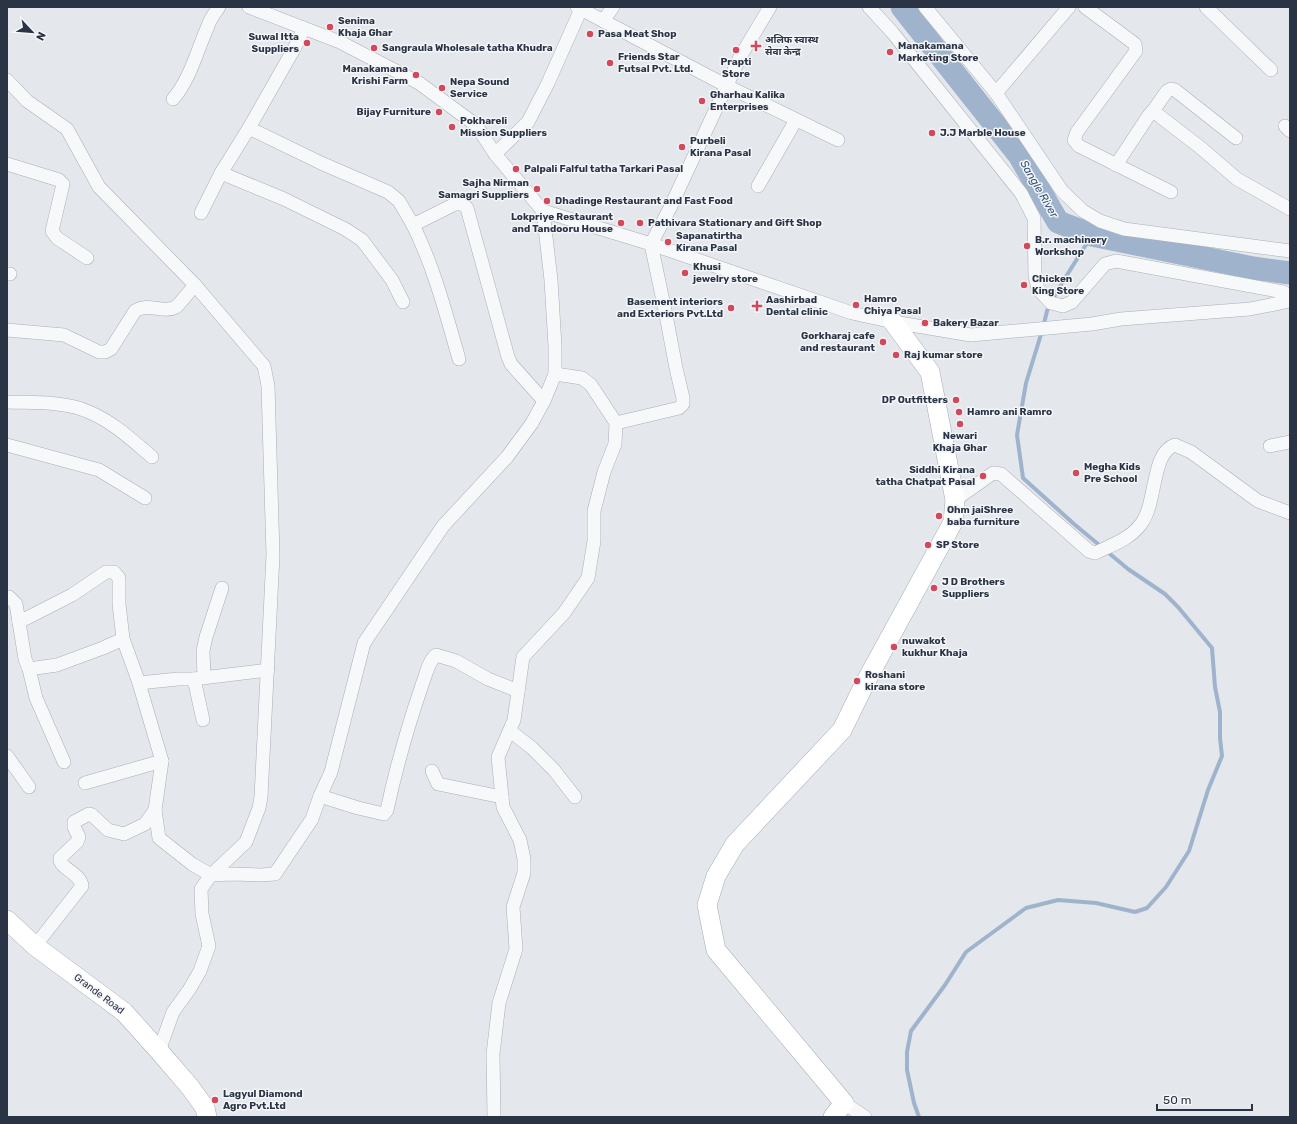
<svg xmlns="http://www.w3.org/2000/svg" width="1297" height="1124" viewBox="0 0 1297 1124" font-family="Rubik,'Noto Sans Devanagari',sans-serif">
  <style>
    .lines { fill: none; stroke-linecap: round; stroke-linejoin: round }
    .stream { stroke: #9fb4cc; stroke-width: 4 }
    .river { stroke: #9fb4cc; stroke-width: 23 }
    .street-casing { stroke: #a9aeb7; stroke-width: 14 }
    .secondary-casing { stroke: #a9aeb7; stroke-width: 20 }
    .street { stroke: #f7f8fa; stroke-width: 13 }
    .secondary { stroke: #fff; stroke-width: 19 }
    .poi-dot { fill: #d1495b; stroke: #f4f6f9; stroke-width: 1.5 }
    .labels { text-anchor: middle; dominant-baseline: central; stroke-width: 3; stroke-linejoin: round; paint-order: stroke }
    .poi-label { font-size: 10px; font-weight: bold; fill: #2b3445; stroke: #f4f6f9; text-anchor: start }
    .street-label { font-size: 10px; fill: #2b3445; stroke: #f4f6f9 }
    .water-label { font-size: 11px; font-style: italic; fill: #34527a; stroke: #f4f6f9 }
  </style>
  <rect width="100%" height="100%" fill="#e4e7ec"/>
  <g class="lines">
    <polyline class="stream" points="919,1117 914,1103 907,1070 907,1052 911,1031 945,985 966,952 1026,908 1058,900 1096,903 1135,912 1147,908 1166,887 1189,851 1208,790 1222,756 1220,738 1220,712 1215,687 1212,648 1178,607 1165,594 1128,569 1074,524 1023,478 1017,435 1026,383 1043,328 1047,311 1057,291 1092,235"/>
    <polyline class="river" points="902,7 1019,155 1058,222 1092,235 1253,268 1290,273"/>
    <g class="street-casing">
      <g id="street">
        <polyline points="249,7 340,42 419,83 476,125 495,154 543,211 651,244 852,313 893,322 971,335 1092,324 1121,319 1250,309 1290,301"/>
        <polyline points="577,7 727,86 838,140"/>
        <polyline points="869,7 892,32 1021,193 1034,218 1035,276 1038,289 1051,303 1063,306 1072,302 1105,264 1116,261 1283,292 1290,296"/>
        <polyline points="925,7 996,93 1062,191 1083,211 1100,221 1124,229 1290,251"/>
        <polyline points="1085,7 1135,44 1136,51 1077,132 1074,140 1079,146 1171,192"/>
        <polyline points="1206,7 1271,70"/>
        <polyline points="603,21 613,7"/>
        <polyline points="7,80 27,101 67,129 99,187 195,285 264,366 268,386 273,555 261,797 259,808 246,842 211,875 201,889 202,914 209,946 200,971 189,990 173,1012 159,1051"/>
        <polyline points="996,93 1069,7"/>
        <path d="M173,99c18,-21 24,-49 35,-73 2,-7 7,-13 11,-19"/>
        <polyline points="1153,111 1167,91 1171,89 1175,90 1236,138"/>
        <polyline points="1285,126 1290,131"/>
        <polyline points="249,128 321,163 388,192 399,201 413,225 455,204 462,204 467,208 508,357 511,364 544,401"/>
        <polyline points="495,154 528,122 548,83 581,9"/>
        <polyline points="7,164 59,180 63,184 52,231 57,238 87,258"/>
        <polyline points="1116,165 1149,115 1153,111 1201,148 1237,179 1290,209"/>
        <polyline points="221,173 284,199 345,229 362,240 392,280 403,302"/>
        <polyline points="758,186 796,120"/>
        <polyline points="201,213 221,173 249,128 295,47 304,28"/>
        <path d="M413,225c21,42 33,89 46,134"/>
        <polyline points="7,274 10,274"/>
        <path d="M7,330l57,5 35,17h6l6,-3 24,-38c14,-9 28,3 41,-4 4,-3 15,-18 19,-22"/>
        <path d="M7,402c25,1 59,-1 82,10 24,10 43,28 63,45"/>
        <polyline points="616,423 679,408 683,404 683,398 676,368 666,315 651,244 670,208 740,57 770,7"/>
        <polyline points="7,445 99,470 145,498"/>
        <polyline points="1270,446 1290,442"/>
        <path d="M955,500l38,-27 8,1 88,77 6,2c17,-8 35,-14 46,-29 16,-20 10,-72 34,-79l16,7 67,49 32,12"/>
        <path d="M7,597h2l7,7 3,18 53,-27 34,-23h8l5,6v26l4,35 15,41 24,81 -7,49 -10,14 -21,10 -16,-4 -16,-15 -3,-1 -15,8v5l5,10 -2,5 -17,16c-1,11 20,14 22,28l-47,60"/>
        <polyline points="19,622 25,659 29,669 36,698 64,762"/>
        <polyline points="29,669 57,665 103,648 123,639"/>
        <polyline points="204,677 203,651 206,637 222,588"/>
        <polyline points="194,679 203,720"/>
        <polyline points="139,683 178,679 194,679 268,670"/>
        <polyline points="510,731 532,748 554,770 575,797"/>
        <polyline points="7,756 29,787"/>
        <polyline points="432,771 438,784 502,797"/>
        <polyline points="85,783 162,761"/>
        <path d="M320,796l38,12 26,6 3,-4c9,-42 21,-84 35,-125 4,-10 6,-23 14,-30l20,6 32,18 30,12"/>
        <polyline points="155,810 159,838 192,864 211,875 232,874 261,875 275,874 312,819 320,796 331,772 364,643 443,526 507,457 532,423 544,401 555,374 555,346 551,280 543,211"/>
        <polyline points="844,1103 865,1117"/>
        <polyline points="494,1117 493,1054 499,1003 516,949 513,907 524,873 524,859 520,840 503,807 498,757 514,720 523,657 564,613 588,578 594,541 594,511 604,472 615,444 616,423 591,385 582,378 555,374"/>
      </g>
    </g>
    <g class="secondary-casing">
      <g id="secondary">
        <polyline points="7,920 35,946 124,1012 159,1051 190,1087 205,1108 207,1117"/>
        <polyline points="833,1117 844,1103 716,950 707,905 716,876 735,844 842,730 866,681 953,522 955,500 930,372 893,322"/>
      </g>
    </g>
    <use href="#street" class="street"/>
    <use href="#secondary" class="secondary"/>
  </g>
  <g class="poi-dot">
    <circle cx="330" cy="27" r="4"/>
    <circle cx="590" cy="34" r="4"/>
    <circle cx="307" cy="43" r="4"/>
    <path d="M754 40h4v4h4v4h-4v4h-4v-4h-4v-4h4z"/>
    <circle cx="374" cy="48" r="4"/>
    <circle cx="736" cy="50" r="4"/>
    <circle cx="890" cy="52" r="4"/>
    <circle cx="610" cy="63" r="4"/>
    <circle cx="416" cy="75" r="4"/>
    <circle cx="442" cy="88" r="4"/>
    <circle cx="702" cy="101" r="4"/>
    <circle cx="439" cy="112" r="4"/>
    <circle cx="452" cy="127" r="4"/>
    <circle cx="932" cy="133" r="4"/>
    <circle cx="682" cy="147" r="4"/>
    <circle cx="516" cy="169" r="4"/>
    <circle cx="537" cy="189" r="4"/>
    <circle cx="547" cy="201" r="4"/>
    <circle cx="621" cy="223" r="4"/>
    <circle cx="640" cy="223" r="4"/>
    <circle cx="668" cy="242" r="4"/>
    <circle cx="1027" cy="246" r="4"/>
    <circle cx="685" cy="273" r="4"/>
    <circle cx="1024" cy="285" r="4"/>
    <circle cx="856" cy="305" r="4"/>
    <path d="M755 300h4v4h4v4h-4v4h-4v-4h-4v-4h4z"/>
    <circle cx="731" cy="308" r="4"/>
    <circle cx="925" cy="323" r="4"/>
    <circle cx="883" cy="342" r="4"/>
    <circle cx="896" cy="355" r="4"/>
    <circle cx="956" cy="400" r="4"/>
    <circle cx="959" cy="412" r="4"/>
    <circle cx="960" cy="424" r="4"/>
    <circle cx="1076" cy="473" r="4"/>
    <circle cx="983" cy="476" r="4"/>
    <circle cx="939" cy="516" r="4"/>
    <circle cx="928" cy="545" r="4"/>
    <circle cx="934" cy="588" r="4"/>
    <circle cx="894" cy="647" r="4"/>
    <circle cx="857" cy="681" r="4"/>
    <circle cx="215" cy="1100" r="4"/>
  </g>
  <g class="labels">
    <g class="poi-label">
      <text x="338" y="21">Senima<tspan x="338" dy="12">Khaja Ghar</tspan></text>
      <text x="598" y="34">Pasa Meat Shop</text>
      <text x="299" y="37" text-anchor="end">Suwal Itta<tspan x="299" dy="12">Suppliers</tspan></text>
      <text x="765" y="40">अलिफ स्वास्थ<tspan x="765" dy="12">सेवा केन्द्र</tspan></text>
      <text x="898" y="46">Manakamana<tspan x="898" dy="12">Marketing Store</tspan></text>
      <text x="382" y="48">Sangraula Wholesale tatha Khudra</text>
      <text x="618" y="57">Friends Star<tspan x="618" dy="12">Futsal Pvt. Ltd.</tspan></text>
      <text x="736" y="62" text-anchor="middle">Prapti<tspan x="736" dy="12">Store</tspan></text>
      <text x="408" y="69" text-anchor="end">Manakamana<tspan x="408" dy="12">Krishi Farm</tspan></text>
      <text x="450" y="82">Nepa Sound<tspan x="450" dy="12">Service</tspan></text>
      <text x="710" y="95">Gharhau Kalika<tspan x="710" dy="12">Enterprises</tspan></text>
      <text x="431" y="112" text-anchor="end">Bijay Furniture</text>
      <text x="460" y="121">Pokhareli<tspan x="460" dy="12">Mission Suppliers</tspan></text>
      <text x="940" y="133">J.J Marble House</text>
      <text x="690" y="141">Purbeli<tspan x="690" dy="12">Kirana Pasal</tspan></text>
      <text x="524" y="169">Palpali Falful tatha Tarkari Pasal</text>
      <text x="529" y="183" text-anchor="end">Sajha Nirman<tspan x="529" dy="12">Samagri Suppliers</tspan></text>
      <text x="555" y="201">Dhadinge Restaurant and Fast Food</text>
      <text x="613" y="217" text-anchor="end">Lokpriye Restaurant<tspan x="613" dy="12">and Tandooru House</tspan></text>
      <text x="648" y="223">Pathivara Stationary and Gift Shop</text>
      <text x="676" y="236">Sapanatirtha<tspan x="676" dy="12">Kirana Pasal</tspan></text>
      <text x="1035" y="240">B.r. machinery<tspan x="1035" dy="12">Workshop</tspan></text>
      <text x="693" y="267">Khusi<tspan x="693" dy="12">jewelry store</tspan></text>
      <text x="1032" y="279">Chicken<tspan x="1032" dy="12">King Store</tspan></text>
      <text x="864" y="299">Hamro<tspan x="864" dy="12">Chiya Pasal</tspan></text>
      <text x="766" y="300">Aashirbad<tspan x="766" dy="12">Dental clinic</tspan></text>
      <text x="723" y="302" text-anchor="end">Basement interiors<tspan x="723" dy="12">and Exteriors Pvt.Ltd</tspan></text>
      <text x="933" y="323">Bakery Bazar</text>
      <text x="875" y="336" text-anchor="end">Gorkharaj cafe<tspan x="875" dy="12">and restaurant</tspan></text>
      <text x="904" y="355">Raj kumar store</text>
      <text x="948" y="400" text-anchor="end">DP Outfitters</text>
      <text x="967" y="412">Hamro ani Ramro</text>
      <text x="960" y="436" text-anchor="middle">Newari<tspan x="960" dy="12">Khaja Ghar</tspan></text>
      <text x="1084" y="467">Megha Kids<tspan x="1084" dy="12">Pre School</tspan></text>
      <text x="975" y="470" text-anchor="end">Siddhi Kirana<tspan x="975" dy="12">tatha Chatpat Pasal</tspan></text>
      <text x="947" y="510">Ohm jaiShree<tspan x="947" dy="12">baba furniture</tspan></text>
      <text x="936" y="545">SP Store</text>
      <text x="942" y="582">J D Brothers<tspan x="942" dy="12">Suppliers</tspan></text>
      <text x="902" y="641">nuwakot<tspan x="902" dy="12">kukhur Khaja</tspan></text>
      <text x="865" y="675">Roshani<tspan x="865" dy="12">kirana store</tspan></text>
      <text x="223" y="1094">Lagyul Diamond<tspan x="223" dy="12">Agro Pvt.Ltd</tspan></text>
    </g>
    <g class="street-label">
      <text transform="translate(99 994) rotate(37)">Grande Road</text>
    </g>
    <g class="water-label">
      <text transform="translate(1039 189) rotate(60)">Sangle River</text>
    </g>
  </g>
  <rect width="1297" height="1124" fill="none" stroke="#2b3445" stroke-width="16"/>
  <g transform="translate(32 32) rotate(116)" stroke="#f4f6f9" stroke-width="3" paint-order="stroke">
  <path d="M0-3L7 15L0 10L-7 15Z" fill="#2b3445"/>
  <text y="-6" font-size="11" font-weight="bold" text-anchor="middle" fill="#2b3445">N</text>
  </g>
  <path d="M1157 1104v6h95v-6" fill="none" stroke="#2b3445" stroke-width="2"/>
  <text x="1163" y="1104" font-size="12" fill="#2b3445" stroke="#f4f6f9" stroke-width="3" paint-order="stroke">50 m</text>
</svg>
